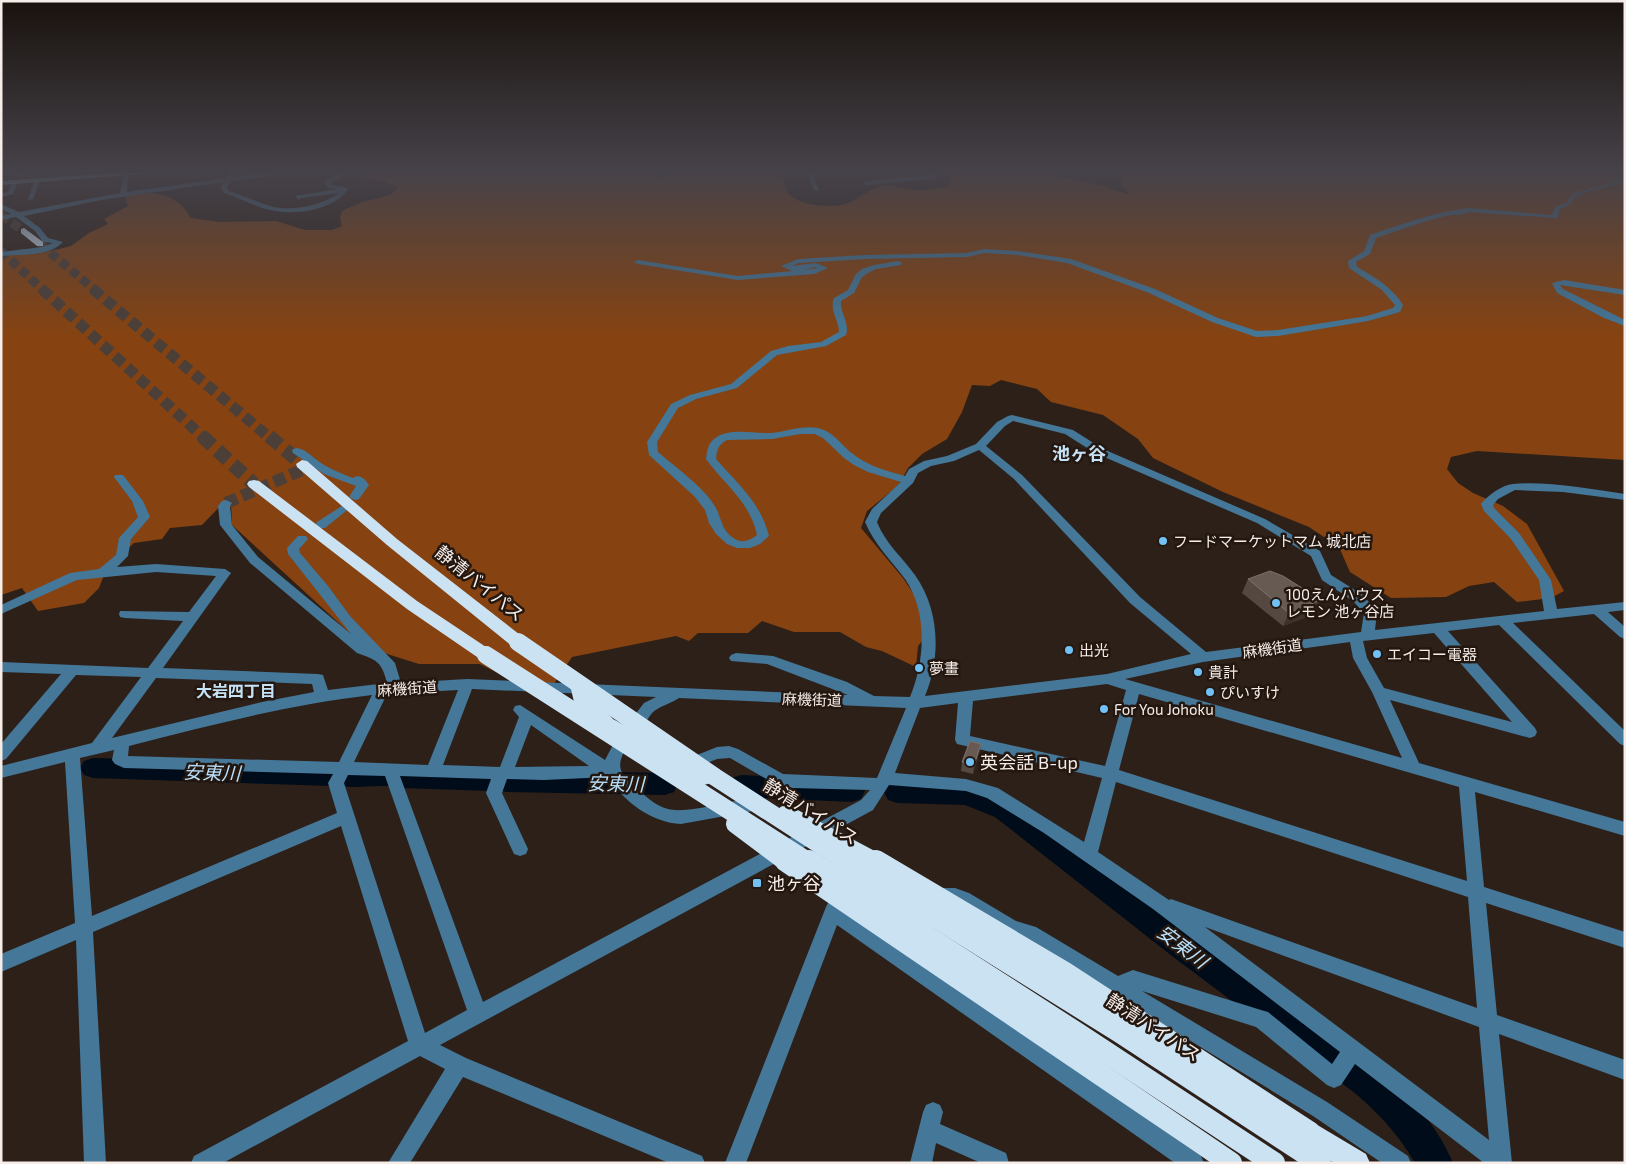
<svg xmlns="http://www.w3.org/2000/svg" width="1626" height="1164" viewBox="0 0 1626 1164" font-family="'Exo 2','Noto Sans JP',sans-serif">
  <style>
    .forest { fill: #864311 }
    .lines { fill: none; stroke-linecap: round; stroke-linejoin: round }
    .river { fill: #000c1a; fill-rule: evenodd }
    .minor-tunnel { stroke: #4b3f38; stroke-width: 12; stroke-dasharray: 12 5.5; stroke-linecap: butt }
    .highway-tunnel-far2 { stroke: #4b3f38; stroke-width: 9; stroke-dasharray: 9 4.5; stroke-linecap: butt }
    .highway-tunnel-far1 { stroke: #4b3f38; stroke-width: 11; stroke-dasharray: 11 5.5; stroke-linecap: butt }
    .highway-tunnel { stroke: #4b3f38; stroke-width: 14; stroke-dasharray: 14 7; stroke-linecap: butt }
    .minor { fill: #447798; fill-rule: evenodd }
    .major { fill: #8ac7f1; fill-rule: evenodd }
    .highway { fill: #cbe2f3; fill-rule: evenodd }
    .highway-bridge-far1 { stroke: #cbe2f3; stroke-width: 18 }
    .highway-bridge { stroke: #cbe2f3; stroke-width: 22 }
    .wall { fill: #554841 }
    .shaded-wall { fill: #3e3129 }
    .building { fill: #665a53; stroke: #7d716a }
    .poi-dot { fill: #71c1f5; stroke: #231710; stroke-width: 2 }
    .labels { text-anchor: middle; dominant-baseline: central; stroke-width: 5; stroke-linejoin: round; paint-order: stroke }
    .poi-label { font-size: 15px; fill: #f6ede8; stroke: #231710; text-anchor: start }
    .street-label { font-size: 15px; fill: #f6ede8; stroke: #231710 }
    .neighbourhood-label { font-size: 16px; font-weight: bold; fill: #c6e2f6; stroke: #231710 }
    .quarter-label { font-size: 18px; font-weight: bold; fill: #c6e2f6; stroke: #231710 }
    .near-street-label { font-size: 18px; fill: #f6ede8; stroke: #231710 }
    .near-poi-label { font-size: 18px; fill: #f6ede8; stroke: #231710; text-anchor: start }
    .near-water-label { font-size: 19px; font-style: italic; fill: #b9e0fb; stroke: #231710 }
  </style>
  <rect width="100%" height="100%" fill="#2d2019"/>
  <path class="forest" d="M361,173h290l11,4 4,-4h115c4,6 2,13 6,18 8,15 46,18 61,12 12,-5 20,-14 34,-17 10,-2 23,4 34,4 12,1 23,-2 34,-4l-1,-9 -3,-4h100l61,14 23,8 -8,-9 -1,-13h504v287l-148,-9 -26,6 -4,12 11,14 15,10 30,13 24,18 37,67 -13,7 -34,4 -23,-20 -25,4 -23,11 -55,1 -41,-26 -11,-25 -30,-20 -86,-35 -70,-34 -15,-19 -35,-24 -52,-13 -14,-13 -36,-9 -11,6 -18,-1 -10,27 -15,27 -25,15 -14,14 -9,17 -32,26 -6,17 42,50 18,27 2,35 -5,6 -2,21 -34,-16 -16,-4 -26,-15h-46l-32,-11 -14,12h-50l-9,8 -13,-5 -104,21 -27,40 -65,-33h-61l-54,-17 -133,-122 -1,-21 -4,-5 -25,26 -32,3 -8,11 -28,4 -27,24 -8,21 -15,15 -46,8 -16,-23 -21,7v-340l22,-6 20,3 16,-3 12,-3 18,-13 19,-9 -4,-5 24,-13 -3,-9c21,-7 43,-6 59,11 3,3 4,7 7,10l29,4 56,-1 29,9h27l10,-4 -2,-8 2,-7c7,-3 15,-7 23,-10 11,-3 27,-3 33,-14l-19,-7 -18,-2z"/>
  <g class="lines">
    <g class="river">
      <path d="M93,758l238,6 8,3 6,-2 38,1 9,3 8,-3 91,3 9,3 6,-2 159,3 9,3 4,8 -4,8 -9,3 -159,-3 -9,-3 -6,2 -91,-3c-9,-4 -36,-1 -49,-1 -7,0 -13,-4 -20,-1l-238,-8 -9,-3 -4,-7 4,-7z"/>
      <polygon points="741,775 852,780 861,783 865,791 861,799 852,802 741,797 732,794 728,786 732,778"/>
      <path d="M897,781l68,2 28,8 22,10 179,135 186,134c31,27 57,55 73,93h-38c-17,-29 -34,-47 -59,-69l-184,-138 -177,-139 -30,-12 -68,-2 -9,-3 -4,-8 4,-8z"/>
    </g>
    <polyline class="minor-tunnel" points="226,503 322,461"/>
    <g class="highway-tunnel-far2">
      <polyline points="1,215 24,231"/>
      <polyline points="40,244 95,290"/>
      <polyline points="1,251 43,290"/>
    </g>
    <g class="highway-tunnel-far1">
      <polyline points="42,289 204,438"/>
      <polyline points="93,289 270,438"/>
    </g>
    <g class="highway-tunnel">
      <polyline points="202,436 254,484"/>
      <polyline points="269,436 302,464"/>
    </g>
    <g class="minor">
      <polygon points="18,173 32,173 19,177 16,175"/>
      <path d="M124,173l4,2 -1,17 99,-14 3,-5h6l-2,4 32,-4h24l-58,8 -4,7 2,3c14,4 27,11 41,15 21,6 51,0 69,-13l-38,5 -3,2 -3,-4 42,-7 -9,-1 -4,-6 13,-9h6l-3,5 -9,5 1,2 17,3c-14,22 -53,28 -78,22 -16,-3 -31,-12 -47,-17l-3,-5 3,-6 -123,18 -77,16 16,12 8,10 15,4c-14,15 -43,12 -62,14v-4l41,-5 11,-4 -10,-1 -8,-11 -19,-14 -15,3v-4l10,-2 -10,-5v-5l18,8 101,-19z"/>
      <polygon points="807,173 813,173 819,191 814,190"/>
      <polygon points="928,173 935,173 937,177 934,179 866,185 863,183 866,181 930,175"/>
      <path d="M1625,176v5c-13,6 -37,9 -46,14 -8,5 -6,9 -19,14l-3,9 -88,-6c-8,4 -15,2 -24,4 -23,6 -46,14 -69,22l-6,16 -14,8 1,5c18,10 35,20 46,38l-3,7 -32,9 -90,15 -22,1 -44,-15 -63,-29 -82,-30 -49,-8 -34,-2 -17,4 -102,2 -66,4 -8,3 25,-3 12,5 -14,6 -76,6 -100,-16 -4,-2 4,-2 100,16 54,-5 -11,-5 17,-7 67,-4 102,-2 17,-4 34,2 53,8 84,30 63,29 39,13 21,-1 89,-14 26,-8 2,-3 -13,-15 -33,-22 -1,-7 16,-10 6,-16c25,-9 49,-17 75,-23 8,-2 15,-2 23,-4l84,7 3,-8 11,-4 8,-10 34,-9zM815,267l2,1 -13,2z"/>
      <polygon points="37,179 40,181 33,199 28,200 34,181"/>
      <polygon points="13,181 18,182 13,194 1,197 1,193 8,192"/>
      <path d="M898,261l4,2 -1,2 -25,4 -8,4 -6,4 -8,16 -13,8c-1,12 9,22 5,34l-20,11 -49,9 -40,33 -41,11 -18,9 -21,34 1,10c18,16 49,37 59,58 5,12 6,22 18,29 8,5 15,1 22,-4 -7,-33 -32,-50 -51,-76 1,-8 2,-15 8,-20 15,-12 39,-5 57,-6 17,-1 35,-10 53,-3 12,5 19,17 29,24 15,12 34,17 52,22l4,-7 15,-8 23,-5 29,-12 21,-22 11,-6 4,-1 61,15 30,19 162,70 55,32 11,24 32,20 14,17 -2,18 169,-19 -5,-31 -28,-41 -27,-28 -3,-7c7,-9 21,-19 32,-20 33,-3 78,5 112,10v6l-62,-8 -48,-2 -17,9 -5,6 1,3 25,25 32,47 6,29 68,-7v8l-17,2 17,15v12l-5,-2 -26,-23 -81,9 112,108v15l-5,-2 -121,-119 -51,6 87,97 2,4 -2,4 -5,2 -140,-38 29,63 206,59v14l-150,-44 9,95 141,45v16l-139,-45 11,112 128,45v20l-126,-46 13,129h-28l-129,-99 -14,21 -7,3 -7,-3 -71,-58 -114,-36 185,111 81,54 3,7h-29l-69,-47 -287,-176 -20,-6 -47,-29 -24,-4 -3,-5 3,-5 6,-3h14l14,5 47,28 20,6 82,49 15,-6 128,40 7,2 64,52 8,-12 -187,-143 -109,-76 -57,-35 -21,-7 -77,-6 -16,25 -433,235 26,13 236,98 3,7h-36l-206,-86 -53,86h-22l57,-94 -25,-13 -197,107h-32l3,-7 214,-115 -67,-215 -248,106 13,231h-22l-8,-223 -75,32v-18l74,-31 -10,-161 -64,16v-12l91,-23 49,-66 -65,-2 -70,84 -5,2v-17l60,-70 -60,-2v-10l147,6 35,-47 -58,-3 -5,-1 -1,-3 1,-3 69,1 27,-36 -60,-4 -79,8 -76,34v-9l69,-32 29,-4 17,-14 3,-17 19,-21 -6,-16 -18,-24 1,-2h8l20,26 7,16 -19,22 -3,17 -11,11 39,-3 69,5 6,4 -68,95 155,6 5,1 5,15 59,-7c-5,-21 -10,-23 -30,-30l-107,-90 -30,-38 -2,-19 4,-5 4,-1 6,3 -2,3 2,19 26,32 93,77 -63,-80 -1,-6 11,-12h8l2,3 -9,10 1,4 28,33 22,30 45,47 6,20 66,-4 381,16 -81,-31 -36,-3 -2,-3 2,-3 5,-2 37,3 74,26 27,14 36,1c15,-36 18,-85 -5,-118 -14,-19 -31,-35 -40,-57l7,-13 29,-27 -33,-10 -14,-7 -10,-7 -21,-20 -8,-4h-15l-28,5 -45,1c-9,5 -10,9 -11,19 21,24 45,44 53,77l-9,8 -10,4h-13l-10,-4 -11,-10 -7,-11 -4,-13 -10,-13 -46,-42 -2,-13 24,-38 19,-9 41,-11 40,-33 17,-5 33,-4 18,-10c0,-12 -10,-22 -5,-34l14,-8 8,-16 6,-5 12,-4zM1013,421l52,13 30,19 162,70 54,33 11,24 31,21 11,12 -3,19 -155,20 -66,-55 -118,-122 -36,-29 19,-20zM979,450l35,29 116,124 61,51 -84,20 -182,22c16,-38 15,-86 -10,-121 -13,-18 -30,-32 -38,-53l4,-9 32,-30 5,-10 13,-7 23,-5zM1434,633l78,89 -128,-34 -17,-30 -4,-17zM1350,642l3,16 19,34 30,66 -277,-79 78,-17zM156,678l156,6 2,8 -52,10 -150,36zM1107,684l19,6 -21,76 -135,-30 3,-35zM472,689l184,8 -12,6 -17,22 -2,4 2,4c14,5 18,-13 26,-21 7,-6 19,-9 26,-14l227,10 -29,70 -94,-4 -45,-25 -9,-3 -12,1 -20,8 -3,4 3,4 5,2 15,-6 13,-1 45,26 17,4 78,2 -9,10 -378,202 -83,-226 91,3 -5,14 28,61 6,2 6,-2 2,-5 -26,-56 5,-14 37,1 64,-3c15,24 44,46 73,47l72,-13 6,-2 2,-5 -2,-5 -6,-2c-19,4 -68,17 -85,12 -13,-3 -25,-15 -35,-24 -17,-15 -15,-21 -6,-40l-2,-4 -5,-2 -5,2 -10,19 -85,-55 -5,1 -2,4 6,7 -19,50 -57,-2zM458,690l-30,75 -74,-3 33,-68zM1139,694l320,93 8,94 -348,-111zM372,695l-33,67 -211,-6 1,-10c82,-21 158,-41 243,-51zM958,703l-3,37 2,4 145,34 -18,64 -86,-54 -32,-9 -71,-6 25,-65zM531,725l58,41 -74,1zM114,750l-2,10 3,4 9,4 209,6 -5,9 9,30 -245,103 -12,-158zM348,775l37,1 82,234 -42,23 -81,-250zM1116,782l352,115 9,111 -306,-109 -2,1 -71,-48zM1205,927l274,100 10,113z"/>
      <polygon points="1564,280 1625,290 1625,295 1560,285 1563,289 1625,320 1625,326 1604,318 1557,293 1552,283"/>
      <path d="M297,448c10,2 15,9 24,15 9,6 21,11 32,15 7,-5 12,1 16,7l-10,14 -4,1 -6,-3 7,-11 -32,-12 -31,-21 -1,-2 1,-2z"/>
      <polygon points="342,506 346,507 348,509 346,511 325,528 317,528 315,525 317,522"/>
      <polygon points="835,899 841,901 844,907 843,910 1201,1156 1204,1163 1175,1163 837,925 746,1163 725,1163 826,907 829,901"/>
      <polygon points="933,1102 940,1105 943,1112 940,1124 1006,1153 1009,1163 981,1163 936,1143 932,1163 910,1163 923,1112 926,1105"/>
    </g>
    <polygon class="major" points="114,173 152,173 1,185 1,181"/>
    <g class="highway">
      <polygon points="24,228 43,242 43,246 37,246 21,233 21,229"/>
      <polygon points="302,460 307,461 397,539 524,638 526,642 524,646 518,648 512,646 387,545 297,467 296,464"/>
      <polygon points="254,480 259,481 417,601 492,651 494,655 492,659 486,661 480,659 407,609 249,487 247,484 249,481"/>
      <path d="M579,683c7,2 11,0 18,3l5,21 11,12 98,54 2,5 -2,5 -7,2 -7,-2 -96,-54 -3,-4c-19,6 -24,-23 -27,-36l2,-4z"/>
      <polygon points="1309,1120 1366,1154 1370,1163 1334,1163 1300,1141 1297,1132 1300,1123"/>
    </g>
    <g class="highway-bridge-far1">
      <polyline points="518,642 715,777 848,863"/>
      <polyline points="486,655 811,863"/>
      <polyline points="786,814 878,863"/>
      <polyline points="735,824 787,863"/>
    </g>
    <g class="highway-bridge">
      <polyline points="786,861 1231,1163"/>
      <polyline points="809,861 1078,1034 1274,1163"/>
      <polyline points="846,861 1120,1032 1320,1163"/>
      <polyline points="876,861 1065,973 1309,1132"/>
    </g>
  </g>
  <g class="wall">
    <polygon points="1248,579 1321,600 1315,614 1283,626 1242,593"/>
    <polygon points="981,744 979,753 973,774 961,771 962,762"/>
  </g>
  <g class="shaded-wall">
    <polygon points="1321,600 1315,614 1283,626 1289,613"/>
    <polygon points="981,744 979,753 973,774 974,765"/>
  </g>
  <g class="building">
    <polygon points="1270,571 1283,576 1321,600 1289,613 1248,579"/>
    <polygon points="970,741 981,744 974,765 962,762"/>
  </g>
  <linearGradient id="sky" x2="0" y2="1"><stop stop-color="#19120e"/><stop offset="0.51" stop-color="#464249"/><stop offset="1" stop-color="#464249" stop-opacity="0"/></linearGradient>
  <rect width="1626" height="336" fill="url(#sky)"/>
  <g class="poi-dot">
    <circle cx="1163" cy="541" r="5"/>
    <circle cx="1276" cy="603" r="5"/>
    <circle cx="1069" cy="650" r="5"/>
    <circle cx="1377" cy="654" r="5"/>
    <circle cx="919" cy="668" r="5"/>
    <circle cx="1198" cy="672" r="5"/>
    <circle cx="1210" cy="692" r="5"/>
    <circle cx="1104" cy="709" r="5"/>
    <circle cx="970" cy="762" r="5"/>
    <rect x="752" y="878" width="10" height="10" rx="2.5"/>
  </g>
  <g class="labels">
    <g class="poi-label">
      <text x="1173" y="541">フードマーケットマム 城北店</text>
      <text x="1286" y="594">100えんハウス<tspan x="1286" dy="17">レモン 池ヶ谷店</tspan></text>
      <text x="1079" y="650">出光</text>
      <text x="1387" y="654">エイコー電器</text>
      <text x="929" y="668">夢畫</text>
      <text x="1208" y="672">貴計</text>
      <text x="1220" y="692">ぴいすけ</text>
      <text x="1114" y="709">For You Johoku</text>
    </g>
    <g class="street-label">
      <text transform="translate(1272 648) rotate(-8)">麻機街道</text>
      <text transform="translate(407 688) rotate(-4)">麻機街道</text>
      <text transform="translate(812 699) rotate(2)">麻機街道</text>
    </g>
    <g class="neighbourhood-label">
      <text x="236" y="690">大岩四丁目</text>
    </g>
    <g class="quarter-label">
      <text x="1079" y="453">池ヶ谷</text>
    </g>
    <g class="near-street-label">
      <text transform="translate(480 583) rotate(39)">静清バイパス</text>
      <text transform="translate(811 811) rotate(32)">静清バイパス</text>
      <text transform="translate(1154 1027) rotate(33)">静清バイパス</text>
    </g>
    <g class="near-poi-label">
      <text x="980" y="762">英会話 B-up</text>
      <text x="767" y="883">池ヶ谷</text>
    </g>
    <g class="near-water-label">
      <text transform="translate(212 772) rotate(2)">安東川</text>
      <text transform="translate(616 783) rotate(1)">安東川</text>
      <text transform="translate(1183 946) rotate(37)">安東川</text>
    </g>
  </g>
  <rect width="1626" height="1164" fill="none" stroke="#f6ede8" stroke-width="5"/>
</svg>
